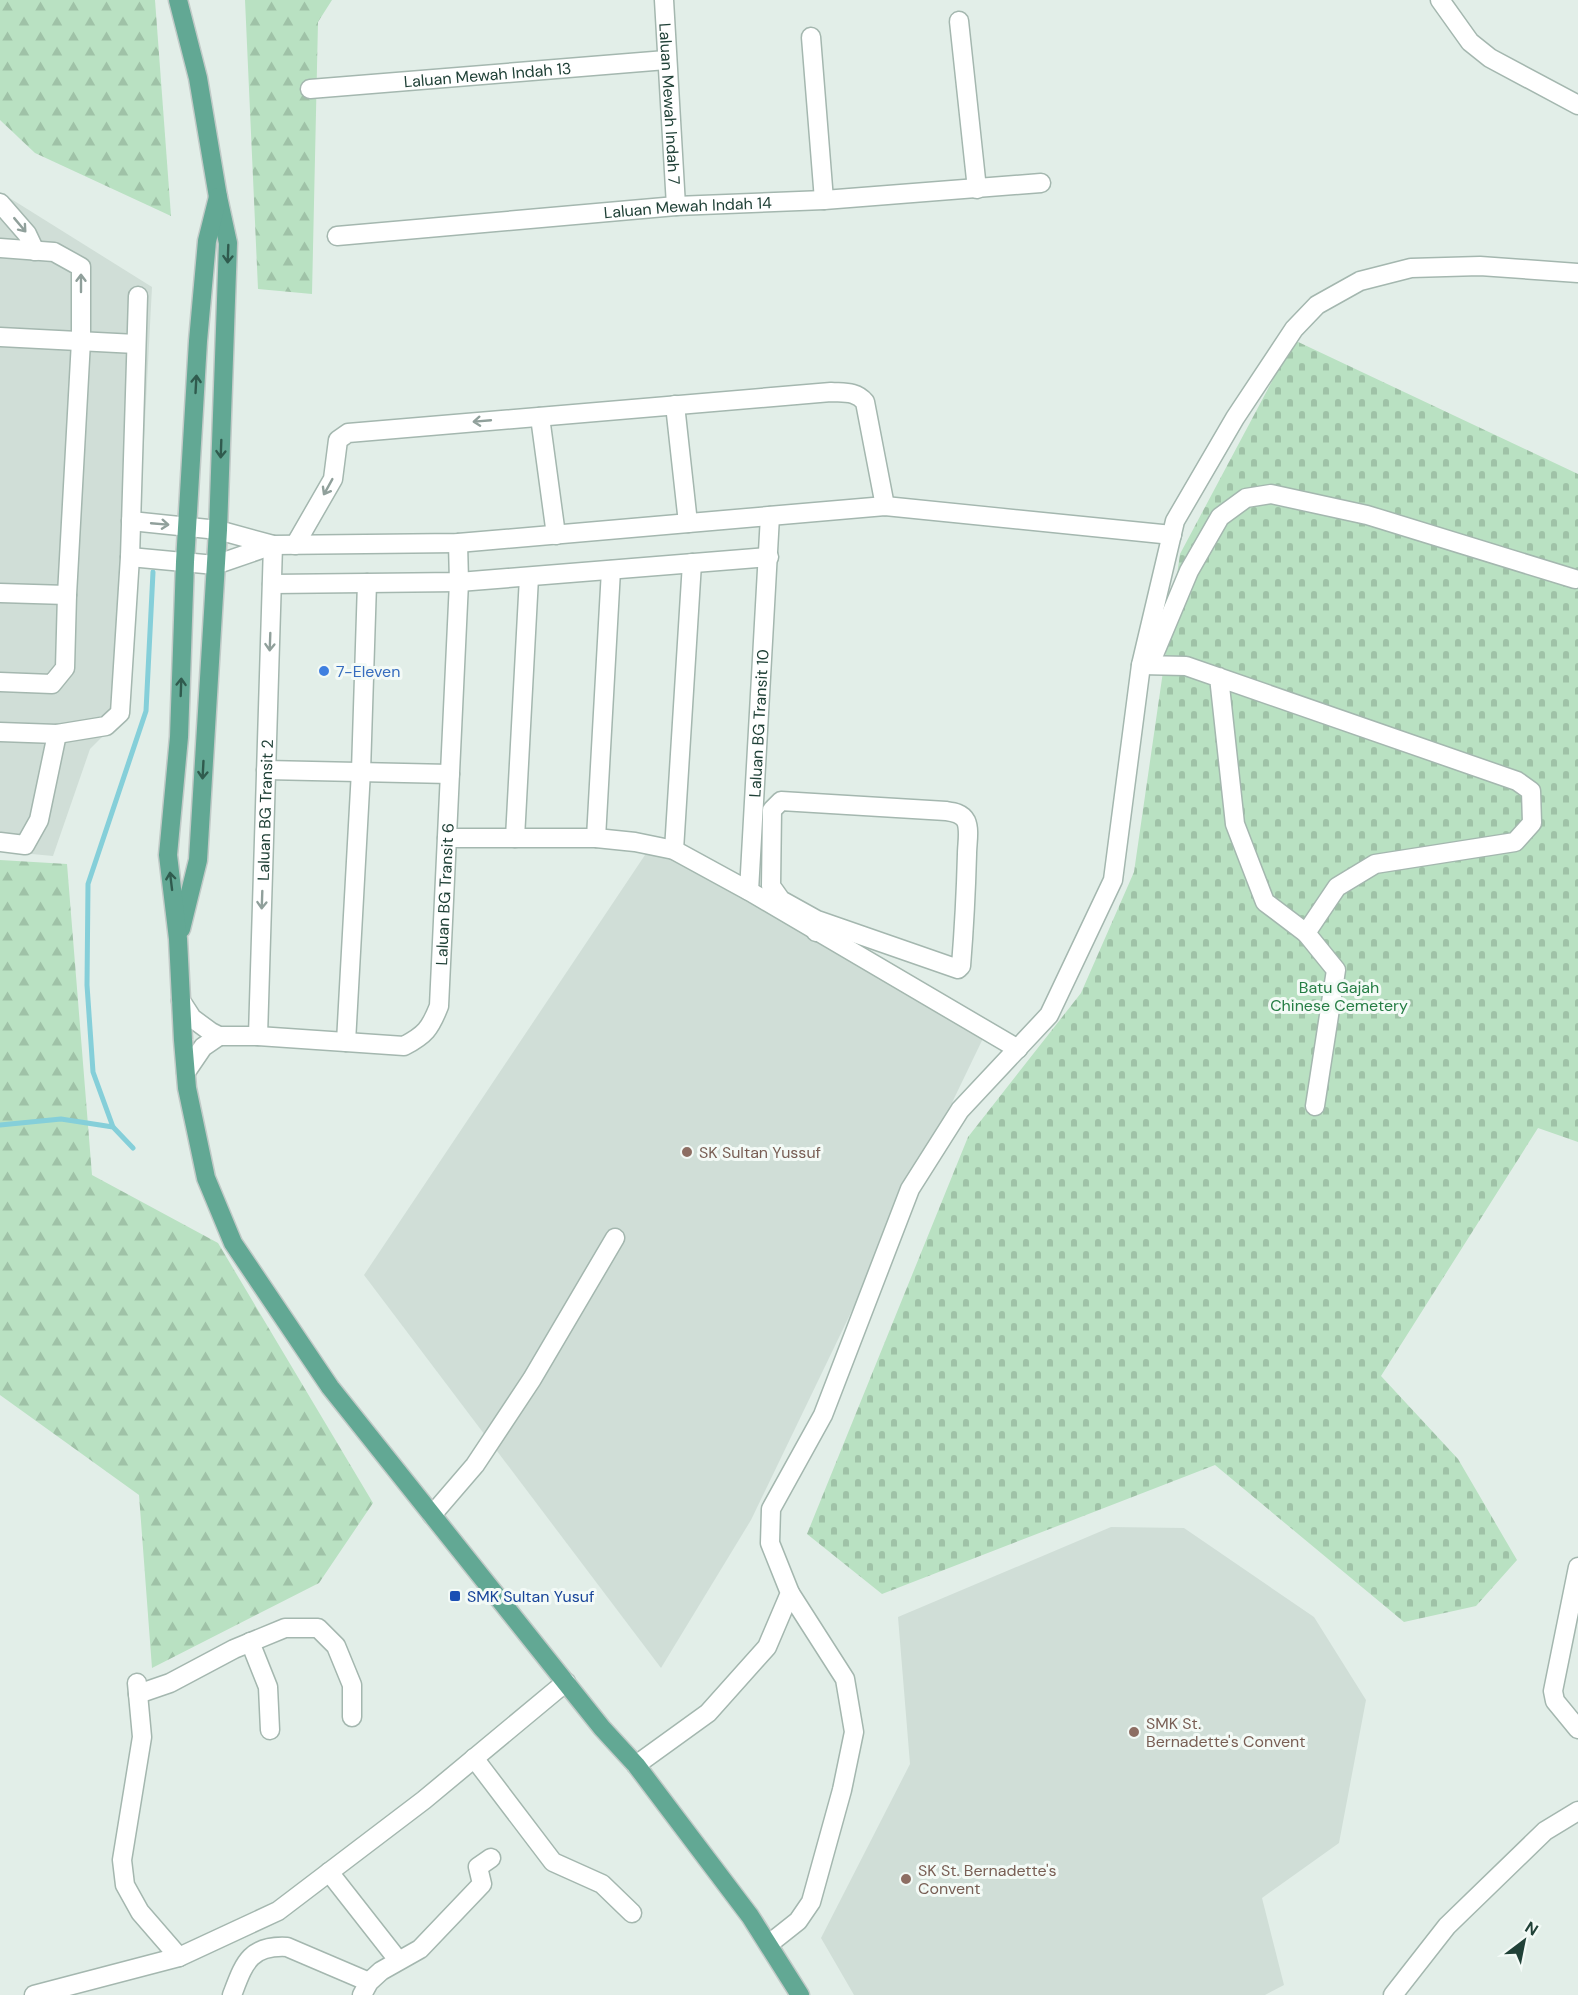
<svg xmlns="http://www.w3.org/2000/svg" width="1578" height="1995" viewBox="0 0 1578 1995" font-family="'DM Sans',sans-serif">
  <style>
    .built { fill: #d0ded7 }
    .forest { fill: url(#forest-firs) }
    .cemetery { fill: url(#cemetery-stones) }
    .lines { fill: none; stroke-linecap: round; stroke-linejoin: round }
    .stream { stroke: #85cfd9; stroke-width: 5 }
    .minor-casing { stroke: #a4b7af; stroke-width: 21 }
    .major-casing { stroke: #c1cac7; stroke-width: 21 }
    .minor { stroke: #fff; stroke-width: 18 }
    .major { stroke: #62a894; stroke-width: 18 }
    .oneway { stroke: #90a09b }
    .oneway2 { stroke: #305b4e }
    .shop-dot { fill: #3f7fe0; stroke: #f3faf6; stroke-width: 2 }
    .education-dot { fill: #8d6e63; stroke: #f3faf6; stroke-width: 2 }
    .transit-dot { fill: #1a4fb4; stroke: #f3faf6; stroke-width: 2 }
    .labels { text-anchor: middle; dominant-baseline: central; stroke-width: 6; stroke-linejoin: round; paint-order: stroke }
    .street-label { font-size: 16px; fill: #204137; stroke: #f3faf6 }
    .shop-label { font-size: 16px; fill: #366cbe; stroke: #f3faf6; text-anchor: start }
    .park-label { font-size: 16px; fill: #257d44; stroke: #f3faf6 }
    .education-label { font-size: 16px; fill: #785e54; stroke: #f3faf6; text-anchor: start }
    .transit-label { font-size: 16px; fill: #164399; stroke: #f3faf6; text-anchor: start }
  </style>
  <defs>
    <pattern id="forest-firs" width="22" height="20" patternUnits="userSpaceOnUse" patternTransform="scale(1.5)"><rect width="22" height="20" fill="#b9e1c2"/><path d="M5 1l3.5 6h-7zM16 11l3.5 6h-7z" fill="#9fc2a7"/></pattern>
    <pattern id="cemetery-stones" width="16" height="16" patternUnits="userSpaceOnUse" patternTransform="scale(1.5)"><rect width="16" height="16" fill="#b9e1c2"/><path d="M2 7V4a2 2 0 0 1 4 0v3zM10 15v-3a2 2 0 0 1 4 0v3z" fill="#9fc2a7"/></pattern>
  </defs>
  <rect width="100%" height="100%" fill="#e2eee8"/>
  <g class="built">
    <polygon points="0,192 152,287 130,709 90,749 53,856 0,851"/>
    <polygon points="651,846 988,1028 751,1520 661,1668 364,1275"/>
    <polygon points="1111,1527 1184,1528 1314,1617 1366,1700 1339,1843 1262,1898 1284,1985 1265,1995 854,1995 821,1938 910,1764 898,1617"/>
  </g>
  <g class="forest">
    <polygon points="0,0 155,0 171,216 35,153 0,120"/>
    <polygon points="245,0 332,0 318,22 312,294 258,289"/>
    <polygon points="0,860 67,864 92,1175 218,1243 373,1503 319,1583 152,1668 139,1495 0,1395"/>
  </g>
  <polygon class="cemetery" points="1294,340 1578,474 1578,1142 1538,1128 1381,1376 1458,1459 1517,1560 1476,1606 1404,1622 1215,1465 882,1594 807,1534 968,1137 1081,993 1134,872 1180,554"/>
  <g class="lines">
    <g class="stream">
      <polyline points="0,1125 61,1119 113,1127 133,1148"/>
      <polyline points="113,1127 93,1072 87,985 88,884 146,711 153,572"/>
    </g>
    <g class="minor-casing">
      <g id="minor">
        <path id="s1" d="M664,0l12,206"/>
        <polyline points="1440,0 1470,42 1490,58 1578,105"/>
        <polyline points="959,21 977,189"/>
        <polyline points="811,37 824,200"/>
        <path id="s2" d="M310,89l356,-29"/>
        <polyline points="0,203 27,234 35,251"/>
        <path id="s3" d="M337,236l339,-30 148,-6 217,-17"/>
        <polyline points="0,248 54,252 81,267 81,341 67,595 65,668 52,684 0,682"/>
        <polyline points="0,337 136,344"/>
        <polyline points="675,405 688,523"/>
        <polyline points="540,417 556,535"/>
        <polyline points="131,521 218,530 273,545 458,543 885,506 1172,535"/>
        <path d="M295,545l38,-66 5,-39 10,-7 483,-41c13,1 25,-1 34,10l20,104"/>
        <polyline points="130,557 215,565 273,545"/>
        <polyline points="272,584 459,582 769,557"/>
        <polyline points="0,593 67,595"/>
        <polyline points="1150,664 1189,571 1220,517 1246,498 1271,494 1367,515 1575,579"/>
        <polyline points="1141,665 1186,666 1517,781 1531,791 1532,823 1515,842 1375,864 1337,887 1306,933 1265,902 1235,824 1219,677"/>
        <polyline points="0,732 57,734 106,726 120,713 130,557 138,296"/>
        <polyline points="266,770 450,774"/>
        <polyline points="447,838 596,838 635,842 674,850 749,891 1018,1049"/>
        <polyline points="515,838 529,577"/>
        <polyline points="596,838 611,570"/>
        <polyline points="0,842 25,845 39,820 57,734"/>
        <polyline points="674,850 692,563"/>
        <path id="s4" d="M749,891l21,-375"/>
        <path d="M816,932l1,-12 141,49 3,-3c3,-37 5,-75 6,-112 0,-10 3,-24 -1,-33 -4,-8 -13,-9 -20,-10l-165,-10 -9,9 -1,76 10,14 36,20"/>
        <polyline points="1306,933 1336,970 1315,1106"/>
        <path id="s5" d="M181,1001l11,17 19,14 8,4h39l146,10c21,-11 26,-17 35,-40l20,-424 -1,-39"/>
        <path id="s6" d="M258,1036l15,-491"/>
        <polyline points="346,1042 361,771 367,583"/>
        <polyline points="186,1072 203,1047 219,1036"/>
        <polyline points="432,1515 475,1465 532,1379 615,1238"/>
        <polyline points="1578,1567 1553,1691 1555,1701 1578,1729"/>
        <polyline points="250,1642 268,1687 270,1730"/>
        <polyline points="137,1683 142,1737 122,1860 125,1885 140,1912 179,1957"/>
        <polyline points="138,1694 170,1683 234,1649 285,1628 318,1628 336,1646 352,1685 352,1717"/>
        <polyline points="474,1758 553,1862 602,1884 632,1913"/>
        <polyline points="636,1765 708,1713 767,1647 790,1593 770,1543 771,1509 823,1415 910,1189 960,1110 1049,1015 1113,880 1141,665 1175,521 1235,418 1294,329 1317,305 1360,281 1411,268 1480,266 1578,273"/>
        <polyline points="329,1872 398,1960"/>
        <polyline points="769,1944 798,1921 811,1902 842,1790 854,1732 845,1679 790,1593"/>
        <polyline points="34,1995 179,1957 278,1911 424,1800 566,1682"/>
        <path d="M232,1995c12,-31 17,-50 55,-48l82,35"/>
        <polyline points="362,1995 369,1982 381,1971 420,1949 482,1884 478,1867 491,1858"/>
        <polyline points="1393,1995 1447,1926 1545,1831 1578,1811"/>
      </g>
    </g>
    <g class="major-casing">
      <g id="major">
        <polyline points="178,0 198,78 218,197 228,243 218,530 198,860 181,929"/>
        <polyline points="218,197 207,241 198,341 185,562 179,737 168,855 178,939 183,1040 187,1088 206,1178 233,1243 330,1387 602,1728 636,1765 750,1916 800,1995"/>
      </g>
    </g>
    <use href="#minor" class="minor"/>
    <use href="#major" class="major"/>
  </g>
  <defs><path id="oneway-shaft" d="M-6 0H5M1.5-3L5.5 0L1.5 3" fill="none" stroke-width="1.6" stroke-linecap="round" stroke-linejoin="round" transform="scale(1.5)"/></defs>
  <g class="oneway">
    <use href="#oneway-shaft" transform="translate(20 225) rotate(50)"/>
    <use href="#oneway-shaft" transform="translate(81 283) rotate(-90)"/>
    <use href="#oneway-shaft" transform="translate(482 421) rotate(175)"/>
    <use href="#oneway-shaft" transform="translate(328 487) rotate(119)"/>
    <use href="#oneway-shaft" transform="translate(160 524) rotate(5)"/>
    <use href="#oneway-shaft" transform="translate(270 642) rotate(92)"/>
    <use href="#oneway-shaft" transform="translate(262 900) rotate(92)"/>
  </g>
  <g class="oneway2">
    <use href="#oneway-shaft" transform="translate(228 254) rotate(92)"/>
    <use href="#oneway-shaft" transform="translate(196 384) rotate(-87)"/>
    <use href="#oneway-shaft" transform="translate(221 449) rotate(92)"/>
    <use href="#oneway-shaft" transform="translate(181 687) rotate(-88)"/>
    <use href="#oneway-shaft" transform="translate(203 770) rotate(93)"/>
    <use href="#oneway-shaft" transform="translate(171 881) rotate(-97)"/>
  </g>
  <circle class="shop-dot" cx="324" cy="671" r="6"/>
  <g class="education-dot">
    <circle cx="687" cy="1152" r="6"/>
    <circle cx="1134" cy="1732" r="6"/>
    <circle cx="906" cy="1879" r="6"/>
  </g>
  <rect class="transit-dot" x="449" y="1590" width="12" height="12" rx="3"/>
  <g class="labels">
    <g class="street-label">
      <text stroke="none"><textPath href="#s2" startOffset="178">Laluan Mewah Indah 13</textPath></text>
      <text stroke="none"><textPath href="#s1" startOffset="104">Laluan Mewah Indah 7</textPath></text>
      <text stroke="none"><textPath href="#s3" startOffset="352">Laluan Mewah Indah 14</textPath></text>
      <text stroke="none"><textPath href="#s4" startOffset="168">Laluan BG Transit 10</textPath></text>
      <text stroke="none"><textPath href="#s6" startOffset="226">Laluan BG Transit 2</textPath></text>
      <text stroke="none"><textPath href="#s5" startOffset="405">Laluan BG Transit 6</textPath></text>
    </g>
    <g class="shop-label">
      <text x="336" y="671">7-Eleven</text>
    </g>
    <g class="park-label">
      <text x="1339" y="987">Batu Gajah<tspan x="1339" dy="18">Chinese Cemetery</tspan></text>
    </g>
    <g class="education-label">
      <text x="699" y="1152">SK Sultan Yussuf</text>
      <text x="1146" y="1723">SMK St.<tspan x="1146" dy="18">Bernadette's Convent</tspan></text>
      <text x="918" y="1870">SK St. Bernadette's<tspan x="918" dy="18">Convent</tspan></text>
    </g>
    <g class="transit-label">
      <text x="467" y="1596">SMK Sultan Yusuf</text>
    </g>
  </g>
  <g transform="translate(1524 1941) rotate(32)" stroke="#f3faf6" stroke-width="4.5" paint-order="stroke">
  <path d="M0-4.5L10 22L0 15L-10 22Z" fill="#204137"/>
  <text y="-9" font-size="16" font-weight="bold" text-anchor="middle" fill="#204137">N</text>
  </g>
</svg>
